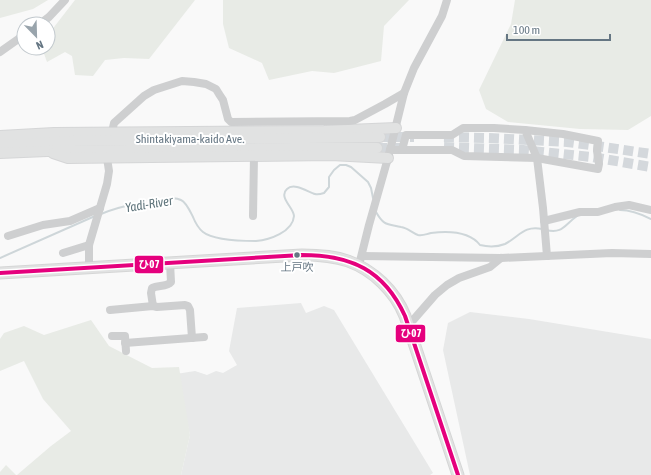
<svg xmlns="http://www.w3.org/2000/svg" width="651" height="475" viewBox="0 0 651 475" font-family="'Asap Condensed','Noto Sans JP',sans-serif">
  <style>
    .built { fill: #e8e9e9 }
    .green { fill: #e8ebe6 }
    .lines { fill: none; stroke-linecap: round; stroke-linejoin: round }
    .stream { stroke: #ced6d9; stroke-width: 2 }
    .major-tunnel { stroke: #d4d8dc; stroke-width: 10; stroke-dasharray: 10 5; stroke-linecap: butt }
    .major-casing { stroke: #d5d6d7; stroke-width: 12 }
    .highway-casing { stroke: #d5d6d6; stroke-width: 13 }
    .minor { stroke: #cecfd0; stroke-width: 8 }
    .major { stroke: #e1e2e2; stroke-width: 10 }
    .highway { stroke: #e1e2e2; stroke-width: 11 }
    .bus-1-casing { stroke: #fff; stroke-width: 7 }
    .bus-1 { stroke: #e5007d; stroke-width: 4 }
    .bus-dot { fill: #657683; stroke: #fff; stroke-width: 1.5 }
    .labels { text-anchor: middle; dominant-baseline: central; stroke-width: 4; stroke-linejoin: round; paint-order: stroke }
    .bus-label { font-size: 11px; fill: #657683; stroke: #fff }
    .street-label { font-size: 12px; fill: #657683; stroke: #fff }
    .water-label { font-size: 13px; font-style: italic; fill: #60757c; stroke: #fff }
    .line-badge { stroke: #fff; stroke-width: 1.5 }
    .badge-label { font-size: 11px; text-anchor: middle; font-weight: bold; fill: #fff }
  </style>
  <rect width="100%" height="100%" fill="#f9f9f9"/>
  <g class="built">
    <polygon points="301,303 306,313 324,306 334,310 433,473 430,475 181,475 190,435 176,374 195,371 207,375 216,371 223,373 237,365 229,351 237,308"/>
    <polygon points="470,312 529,319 651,339 651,475 470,475 443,350 448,323"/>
  </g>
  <g class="green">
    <polygon points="0,0 48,0 33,9 0,18"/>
    <polygon points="75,0 195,0 149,59 124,58 105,60 93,76 75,75 72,56 65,52 47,62 42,48 48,48 48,33 51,31"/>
    <polygon points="223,0 409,0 384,26 381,61 334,73 312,71 269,80 262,63 229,48 223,24"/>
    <polygon points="515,0 651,0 651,116 628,130 580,129 508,122 486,109 479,90 511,24"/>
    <polygon points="91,320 109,346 152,368 179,367 190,435 181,475 17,475 51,446 71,431 43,399 24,361 0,371 0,339 4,333 24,326 44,335"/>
    <polygon points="6,465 16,475 0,475 0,472"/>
  </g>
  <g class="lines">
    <g class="stream">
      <path d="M620,210c11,0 21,4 31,9"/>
      <path d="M376,212c8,14 11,12 25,15 7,1 11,6 17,8 5,1 8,-1 13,-2 16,-2 38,-2 49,12 8,2 17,2 25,-1 14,-7 19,-19 37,-15"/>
      <path d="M101,214c12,-5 23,-8 35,-10 5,0 11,1 15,0 10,-2 20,-9 30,-4 5,2 9,11 12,17 2,5 5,11 10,15 10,8 40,9 53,9 13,-1 37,-9 38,-25 0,-8 -16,-19 -7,-27 7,-7 21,3 28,5 3,1 6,0 9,-1l5,-6v-10l5,-7 6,-5h6l5,2 17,15 3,6 2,10"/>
      <path d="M546,230c17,4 18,-5 31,-14"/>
      <polyline points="0,258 95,216"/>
    </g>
    <g class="major-tunnel">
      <polyline points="380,137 414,137"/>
      <polyline points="444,137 489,138 567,142 597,146 651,154"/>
      <polyline points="444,147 523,150 592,157 651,167"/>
      <polyline points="377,148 400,148"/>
    </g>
    <g class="major-casing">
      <g id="major">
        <polyline points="0,136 54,133 324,131 396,128"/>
        <polyline points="0,145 71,141 380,137"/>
        <polyline points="0,153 47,151 295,148 377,148"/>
        <polyline points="53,153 68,158 331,155 388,158"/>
      </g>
    </g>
    <g class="highway-casing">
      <path id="highway" d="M0,273l302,-18c16,0 32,1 46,6 25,9 47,30 57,55l53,159"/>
    </g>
    <g class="minor">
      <polyline points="40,24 49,17 65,0"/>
      <polyline points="0,52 24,35"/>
      <polyline points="112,132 114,123 144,96 154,90 182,81 194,82 206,84 216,89 219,94 223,100 228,119 231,122 350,121 355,120 385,104 404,93"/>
      <polyline points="390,150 452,150 464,156 537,158 598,169 599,164 597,151 598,141 563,134 525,130"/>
      <polyline points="402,150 406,135 452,135 463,128 494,128 525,130 537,158 543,208 547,256"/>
      <polyline points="253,216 254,156"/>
      <polyline points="544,221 580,212 598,212 615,207 629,205 651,210"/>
      <polyline points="8,236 43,225 70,221 100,208"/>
      <polyline points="63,253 89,245"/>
      <polyline points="362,256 501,258 612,253 651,254"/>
      <polyline points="360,261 369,225 388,158 404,93 414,68 442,16 447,0"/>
      <polyline points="89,268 89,245 107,184 109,171 107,158"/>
      <path d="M153,306l-2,-13 1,-5c6,-3 15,-1 19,-6l-1,-19"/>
      <polyline points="110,310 153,306 157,307 185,305 188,306 190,310 192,338"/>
      <polyline points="408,326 435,295 447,285 459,278 490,267 501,258"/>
      <polyline points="112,336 125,336 126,351"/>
      <polyline points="125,343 204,337"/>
    </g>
    <use href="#major" class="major"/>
    <use href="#highway" class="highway"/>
    <g class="bus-1-casing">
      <path id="bus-1" d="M0,273l302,-18c49,0 82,15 103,61l53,159"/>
    </g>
    <use href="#bus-1" class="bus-1"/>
  </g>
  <circle class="bus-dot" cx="297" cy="255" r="3.5"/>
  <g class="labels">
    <g class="bus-label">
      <text x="297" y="267">上戸吹</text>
    </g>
    <g class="street-label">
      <text x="190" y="139">Shintakiyama-kaido Ave.</text>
    </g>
    <g class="water-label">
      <text transform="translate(149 204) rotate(-9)">Yadi-River</text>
    </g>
  </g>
  <g class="line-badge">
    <rect x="134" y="255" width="30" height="19" rx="4" fill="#e5007d"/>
    <rect x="395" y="324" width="31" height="19" rx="4" fill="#e5007d"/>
  </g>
  <g class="badge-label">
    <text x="149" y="268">ひ07</text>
    <text x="411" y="337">ひ07</text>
  </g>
  <g transform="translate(36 36) rotate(157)"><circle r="19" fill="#ffffff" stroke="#c1c8cd"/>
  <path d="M0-3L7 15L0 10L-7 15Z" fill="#99a4ac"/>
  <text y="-6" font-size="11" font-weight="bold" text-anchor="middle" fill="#657683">N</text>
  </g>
  <path d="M507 34v6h103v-6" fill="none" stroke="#657683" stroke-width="2"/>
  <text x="513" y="34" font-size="12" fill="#657683" stroke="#ffffff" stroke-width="3" paint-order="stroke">100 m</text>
</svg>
